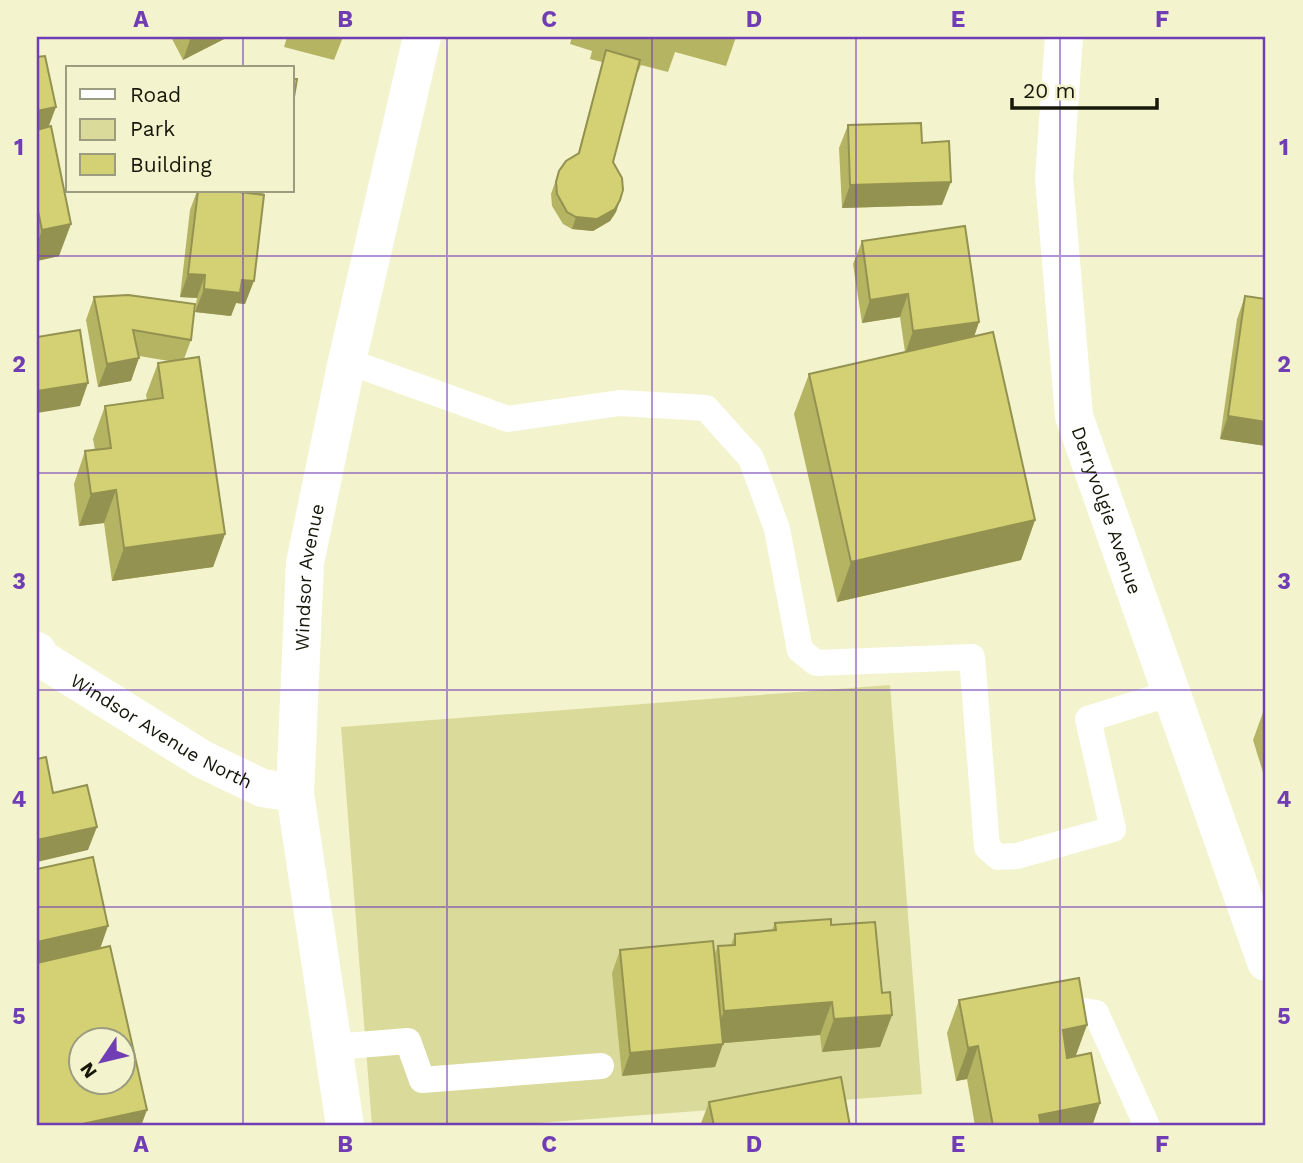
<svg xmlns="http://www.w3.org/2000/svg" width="1303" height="1163" viewBox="0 0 1303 1163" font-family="'Work Sans',sans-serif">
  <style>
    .green { fill: #dada9b }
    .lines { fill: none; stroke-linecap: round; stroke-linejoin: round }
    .service { stroke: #fff; stroke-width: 26 }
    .minor { stroke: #fff; stroke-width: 38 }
    .wall { fill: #b5b463 }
    .shaded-wall { fill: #949250 }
    .building { fill: #d3d173; stroke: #949250; stroke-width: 2; fill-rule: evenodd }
    .grid { fill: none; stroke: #713db4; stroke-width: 2; stroke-opacity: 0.55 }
    .labels { text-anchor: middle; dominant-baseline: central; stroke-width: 7; stroke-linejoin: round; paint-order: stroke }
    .street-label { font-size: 19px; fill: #17170a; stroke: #f3f4ce }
    .neatline { fill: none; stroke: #713db4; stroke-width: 2.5 }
    .grid-label { font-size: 23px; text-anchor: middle; font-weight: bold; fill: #713db4 }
  </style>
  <rect width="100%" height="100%" fill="#f3f4ce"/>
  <polygon class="green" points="890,685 922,1094 499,1126 372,1126 341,727"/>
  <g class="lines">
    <g class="service">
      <polyline points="347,361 508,419 620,403 706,408 751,458 777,529 800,650 816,663 972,657 987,847 998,857 1017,856 1113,829 1088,719 1171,693"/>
      <polyline points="1051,1006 1096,1013 1147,1126"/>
      <polyline points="333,1047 408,1041 422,1080 601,1066"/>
    </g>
    <g class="minor">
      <path id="s1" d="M1064,37l-10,141 20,238 192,546"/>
      <path id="s2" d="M37,651l5,8 160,100 60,29 33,5"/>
      <path id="s3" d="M345,1126l-50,-333 10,-230 42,-202 75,-324"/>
    </g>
  </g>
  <g class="wall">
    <polygon points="171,37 228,37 183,60"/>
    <polygon points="287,37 343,37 334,60 284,47"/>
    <polygon points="572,37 736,37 726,66 675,52 668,72 641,65 638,72 637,72 613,162 620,200 616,212 610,221 593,231 572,229 563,224 552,206 551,194 559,171 578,154 602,62 590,59 592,51 570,44"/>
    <polygon points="37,57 48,127 59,256 37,261"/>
    <polygon points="848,125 922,143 942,205 842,208 839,148"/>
    <polygon points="197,191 264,191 245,304 236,303 231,316 195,312 197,298 180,297 190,210"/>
    <polygon points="862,241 979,322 974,337 1035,520 1021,560 837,602 794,414 809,374 905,352 900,317 862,323 853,264"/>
    <polygon points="1245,296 1266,446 1220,439 1237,319"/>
    <polygon points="94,297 191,340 184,359 225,534 213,567 112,581 104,523 79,526 74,484 85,451 95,450 93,439 105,406 147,400 146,395 158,363 169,361 139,356 131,381 98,387 86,320"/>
    <polygon points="1265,707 1266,707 1266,782 1253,740"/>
    <polygon points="775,923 831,925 882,993 892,1015 880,1047 822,1052 820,1035 723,1043 715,1067 622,1076 612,973 620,950 714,955 718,946 731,945 735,934 772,930"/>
    <polygon points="959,1000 1076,1056 1100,1103 1092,1126 975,1126 967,1079 956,1081 947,1033"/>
    <polygon points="709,1102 850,1126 700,1126"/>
  </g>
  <g class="shaded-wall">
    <polygon points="191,37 228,37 183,60"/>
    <polygon points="56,107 44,139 37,141 37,111"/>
    <polygon points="951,182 942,205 842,208 850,185"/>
    <polygon points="620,200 616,212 610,221 593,231 572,229 576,217"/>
    <polygon points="71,224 59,256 37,261 37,244 42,230"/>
    <polygon points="188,274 205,275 197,298 180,297"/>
    <polygon points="242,280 254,281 245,304 236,303 231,316 195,312 204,289"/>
    <polygon points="908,294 900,317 862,323 870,300"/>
    <polygon points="979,322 971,345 905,354 913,331"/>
    <polygon points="139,358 131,381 98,387 107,364"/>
    <polygon points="88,383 80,406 37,413 37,391"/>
    <polygon points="1228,416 1266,422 1266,446 1220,439"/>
    <polygon points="116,490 104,523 79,526 91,494"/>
    <polygon points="1035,520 1021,560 837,602 851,562"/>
    <polygon points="225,534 213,567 112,581 124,548"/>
    <polygon points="97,827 88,850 37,862 37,840"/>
    <polygon points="108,926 100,949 37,963 37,942"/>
    <polygon points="832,1002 820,1035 712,1044 724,1011"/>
    <polygon points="892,1015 880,1047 822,1052 834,1019"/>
    <polygon points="1087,1025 1075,1058 1051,1063 1063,1030"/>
    <polygon points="723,1044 715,1067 622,1076 630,1053"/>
    <polygon points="978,1046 967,1079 956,1081 968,1048"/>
    <polygon points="1100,1103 1092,1126 1035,1126 1039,1115"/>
    <polygon points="147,1110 141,1126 73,1126"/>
  </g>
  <g class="building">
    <polygon points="606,50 640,60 613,162 622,178 623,190 620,200 615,209 597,219 576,217 567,212 557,194 556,182 559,171 566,161 579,153"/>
    <polygon points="45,56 56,107 37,111 37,57"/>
    <polygon points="292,79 297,79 292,109"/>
    <polygon points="921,123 922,143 949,141 951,182 850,185 848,125"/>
    <polygon points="51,126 71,224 42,230 37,206 37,130"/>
    <polygon points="198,191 230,191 264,195 254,281 242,280 240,293 204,289 205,275 188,274"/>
    <polygon points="965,226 979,322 913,331 908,294 870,300 862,241"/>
    <polygon points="128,295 195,304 191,340 133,330 139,358 107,364 94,297"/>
    <polygon points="1245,296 1266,299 1266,422 1228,416"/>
    <polygon points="80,330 88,383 37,391 37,337"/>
    <polygon points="993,332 1035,520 851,562 809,374"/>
    <polygon points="199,357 225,534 124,548 116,490 91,494 85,451 111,448 105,406 163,398 158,363"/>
    <polygon points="46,757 53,793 87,785 97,827 37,840 37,759"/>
    <polygon points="93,857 108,926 37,942 37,869"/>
    <polygon points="831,919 831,925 875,922 882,993 890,992 892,1015 834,1019 832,1002 724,1011 718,946 735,945 735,934 776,930 775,923"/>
    <polygon points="713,941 723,1044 630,1053 620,950"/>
    <path d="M110,946l37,164 -74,16h-36v-163zM80,1040h42v42h-42z"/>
    <polygon points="1079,978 1087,1025 1063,1030 1067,1058 1091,1053 1100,1103 1039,1115 1041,1126 993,1126 978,1046 968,1048 959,1000"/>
    <polygon points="841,1077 850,1126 714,1126 709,1102"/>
  </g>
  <path class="grid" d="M243,37v31M447,37v1089M652,37v1089M856,37v1089M1060,37v1089M243,191v935M37,256h1229M37,473h1229M37,690h1229M37,907h1229"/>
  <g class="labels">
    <g class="street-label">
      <text stroke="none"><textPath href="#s1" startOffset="480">Derryvolgie Avenue</textPath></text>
      <text stroke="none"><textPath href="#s3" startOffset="553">Windsor Avenue</textPath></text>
      <text stroke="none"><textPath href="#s2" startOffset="149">Windsor Avenue North</textPath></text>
    </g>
  </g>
  <rect width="1303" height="1163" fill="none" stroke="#f3f4ce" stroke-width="77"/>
  <rect x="66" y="66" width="228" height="126" fill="#f3f4ce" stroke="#9b9c80" stroke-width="2"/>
  <rect x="80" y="89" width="35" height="10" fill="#ffffff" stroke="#9b9c80" stroke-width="2"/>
  <text x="130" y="102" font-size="21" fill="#17170a">Road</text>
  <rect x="80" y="119" width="35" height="21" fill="#dada9b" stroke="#9b9c80" stroke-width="2"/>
  <text x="130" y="136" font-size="21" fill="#17170a">Park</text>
  <rect x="80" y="154" width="35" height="21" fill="#d3d173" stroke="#9b9c80" stroke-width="2"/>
  <text x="130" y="172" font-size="21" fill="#17170a">Building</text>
  <g transform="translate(102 1061) rotate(235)"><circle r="33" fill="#f3f4ce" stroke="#9b9c80" stroke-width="2"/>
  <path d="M0-5L12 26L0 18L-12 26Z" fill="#713db4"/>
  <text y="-10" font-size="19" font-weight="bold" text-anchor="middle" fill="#17170a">N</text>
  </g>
  <path d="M1012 98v10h145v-10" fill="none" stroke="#17170a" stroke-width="3.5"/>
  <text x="1023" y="98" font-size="21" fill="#17170a" stroke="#f3f4ce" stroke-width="5" paint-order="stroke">20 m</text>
  <rect x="38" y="38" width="1226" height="1086" class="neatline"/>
  <g class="grid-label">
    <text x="141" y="27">A</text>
    <text x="345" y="27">B</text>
    <text x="549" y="27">C</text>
    <text x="754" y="27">D</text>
    <text x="958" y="27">E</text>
    <text x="1162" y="27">F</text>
    <text x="19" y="155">1</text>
    <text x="1284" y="155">1</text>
    <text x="19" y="372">2</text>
    <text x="1284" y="372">2</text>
    <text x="19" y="589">3</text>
    <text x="1284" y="589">3</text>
    <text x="19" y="807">4</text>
    <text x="1284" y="807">4</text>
    <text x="19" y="1024">5</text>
    <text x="1284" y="1024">5</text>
    <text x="141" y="1152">A</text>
    <text x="345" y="1152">B</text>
    <text x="549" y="1152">C</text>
    <text x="754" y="1152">D</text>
    <text x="958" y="1152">E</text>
    <text x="1162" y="1152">F</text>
  </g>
</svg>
